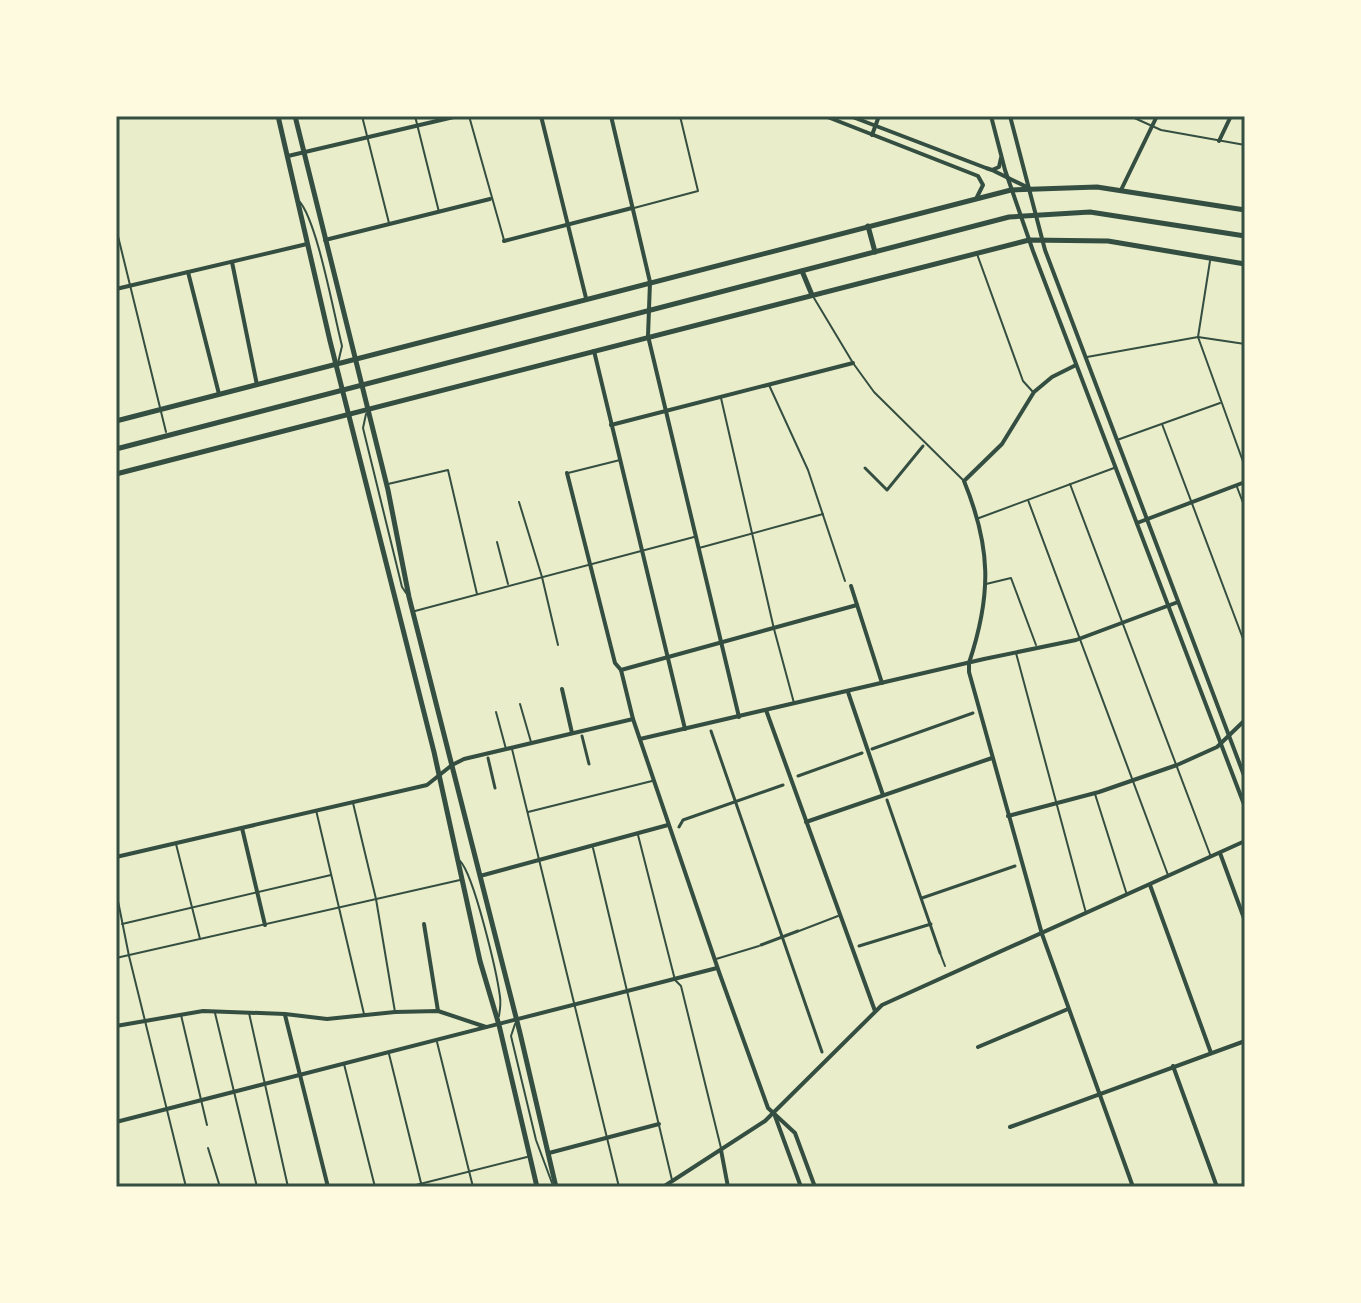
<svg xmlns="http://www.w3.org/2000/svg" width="1361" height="1303" viewBox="0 0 1361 1303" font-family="'PT Sans',sans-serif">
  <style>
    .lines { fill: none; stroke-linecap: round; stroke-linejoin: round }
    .service { stroke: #344e41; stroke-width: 2 }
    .pedestrian { stroke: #344e41; stroke-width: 3 }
    .minor { stroke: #344e41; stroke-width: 4 }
    .tertiary { stroke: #344e41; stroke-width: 4 }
    .secondary { stroke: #344e41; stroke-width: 5 }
    .neatline { fill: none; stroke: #344e41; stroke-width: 3 }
  </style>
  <rect width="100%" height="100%" fill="#e9edc9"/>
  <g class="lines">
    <g class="service">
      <polyline points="362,116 389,223"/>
      <polyline points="415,116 439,212"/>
      <polyline points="469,116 504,240"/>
      <polyline points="1130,116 1161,130 1245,145"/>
      <path d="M299,201c18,19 35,114 43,145l-4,17"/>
      <polyline points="634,208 698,191 680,116"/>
      <polyline points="116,228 166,432"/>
      <polyline points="977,254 1023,381 1033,392"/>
      <polyline points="1210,261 1198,337 1245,467"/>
      <polyline points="814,298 853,363 874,392 963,480"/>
      <polyline points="1087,357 1198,337 1245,344"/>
      <polyline points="769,385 808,470 845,581"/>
      <polyline points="721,398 774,629 794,703"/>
      <polyline points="366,414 363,428 402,587 406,593"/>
      <polyline points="1162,424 1245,644"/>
      <polyline points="1117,440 1220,403"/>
      <polyline points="568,473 620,460"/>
      <polyline points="388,484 448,470 477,594"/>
      <polyline points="1070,484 1211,857"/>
      <polyline points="1237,487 1245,508"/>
      <polyline points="1028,500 1168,875"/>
      <polyline points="519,502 542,577 558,645"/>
      <polyline points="979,518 1114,468"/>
      <polyline points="497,542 508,584"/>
      <polyline points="699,548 823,514"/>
      <polyline points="986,584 1011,578 1036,645"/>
      <polyline points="415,611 694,537"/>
      <polyline points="1016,653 1086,913"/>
      <polyline points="520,704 531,742"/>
      <polyline points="496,712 506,749"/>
      <polyline points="512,749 619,1187"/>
      <polyline points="1095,794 1127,895"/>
      <polyline points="353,803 376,899 395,1012"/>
      <polyline points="316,810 364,1014"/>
      <polyline points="528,812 652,781"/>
      <polyline points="638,835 675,980 681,986 721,1148"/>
      <polyline points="176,844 200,939"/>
      <polyline points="593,848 672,1180"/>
      <path d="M460,861c14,14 37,112 40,136 1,6 0,13 -1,19"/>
      <polyline points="116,891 129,956 186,1187"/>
      <polyline points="122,924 331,875"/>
      <polyline points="799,931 838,916"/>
      <polyline points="940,953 945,966"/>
      <polyline points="116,958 460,880"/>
      <polyline points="716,959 759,946"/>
      <polyline points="215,1013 257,1187"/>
      <polyline points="249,1013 288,1187"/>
      <polyline points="181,1015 207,1125"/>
      <polyline points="515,1024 511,1036 536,1140 552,1183"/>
      <polyline points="437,1042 473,1187"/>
      <polyline points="389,1054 422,1187"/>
      <polyline points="344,1064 375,1187"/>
      <polyline points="208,1148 220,1187"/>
      <polyline points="408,1187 527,1157"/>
    </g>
    <g class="pedestrian">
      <polyline points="865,468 887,490 923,446"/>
      <polyline points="711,731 822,1052"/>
      <polyline points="582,736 589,764"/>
      <polyline points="872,749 973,713"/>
      <polyline points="488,758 495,788"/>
      <polyline points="798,776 862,753"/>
      <polyline points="887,800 940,953"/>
      <polyline points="679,827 683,820 783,785"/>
      <polyline points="922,898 1015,866"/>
      <polyline points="761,945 798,931"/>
      <polyline points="859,946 931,924"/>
    </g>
    <g class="minor">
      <polyline points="541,116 586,298"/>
      <polyline points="825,116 978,176 983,185 977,197"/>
      <polyline points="850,116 986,168 992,170 999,167 1001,158"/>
      <polyline points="872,135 879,116"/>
      <polyline points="1219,141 1231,116"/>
      <polyline points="288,156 458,116"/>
      <polyline points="994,171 1029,188"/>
      <polyline points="1121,190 1157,116"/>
      <polyline points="325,240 490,199"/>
      <polyline points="504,241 632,208"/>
      <polyline points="232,262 257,385"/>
      <polyline points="188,272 219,394"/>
      <polyline points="116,289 307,244"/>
      <polyline points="648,336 739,717"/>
      <polyline points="594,351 685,729"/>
      <path d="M1076,365l-24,12 -18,15 -32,52 -38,37c27,66 28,113 5,182v9l73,262 91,253"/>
      <polyline points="611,425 853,363"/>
      <polyline points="567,473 615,663 621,670 633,719"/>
      <polyline points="1137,523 1245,482"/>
      <polyline points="851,586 882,683"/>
      <polyline points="621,670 857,605"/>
      <polyline points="562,689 572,733"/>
      <polyline points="848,692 883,795"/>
      <polyline points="766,710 875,1011"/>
      <polyline points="640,739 984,659 1076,640 1178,602"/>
      <polyline points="1008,816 1099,792 1177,765 1217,747 1245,720"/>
      <polyline points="806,822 992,758"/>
      <polyline points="242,828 265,925"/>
      <polyline points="1220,853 1245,921"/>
      <polyline points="116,857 427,785 452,765"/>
      <polyline points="480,876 668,825"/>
      <polyline points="1150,885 1211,1053"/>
      <polyline points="424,924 438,1011"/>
      <polyline points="285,1015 328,1187"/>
      <polyline points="116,1026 203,1011 285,1014 327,1019 395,1012 438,1011 486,1027"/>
      <polyline points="978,1047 1068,1009"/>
      <polyline points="1173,1066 1217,1187"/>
      <polyline points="116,1122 717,968"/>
      <polyline points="1010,1127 1245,1041"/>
      <polyline points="721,1150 728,1187"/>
      <polyline points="549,1153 659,1124"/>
    </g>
    <g class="tertiary">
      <polyline points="611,116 650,282 648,336"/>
      <polyline points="991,116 1005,170 1033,251 1245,807"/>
      <polyline points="1010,116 1045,250 1245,778"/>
      <polyline points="452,765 464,759 633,719 719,972 768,1108 795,1133 815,1187"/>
      <polyline points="775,1116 801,1187"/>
      <polyline points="116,1186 116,1187"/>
      <polyline points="663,1187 765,1121 882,1005 1245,841"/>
    </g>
    <g class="secondary">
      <polyline points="278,116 330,341 434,752 480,961 499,1025 537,1187"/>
      <polyline points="295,116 388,490 409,597 520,1033 556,1187"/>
      <polyline points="868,226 875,252"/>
      <polyline points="802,271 812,295"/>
      <polyline points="116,421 1011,190 1097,187 1245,210"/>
      <polyline points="116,449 1009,217 1090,212 1245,236"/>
      <polyline points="116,474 1029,240 1108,241 1245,264"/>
    </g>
  </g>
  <rect width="1361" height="1303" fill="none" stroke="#fefae0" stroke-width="236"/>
  <rect x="118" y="118" width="1125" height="1067" class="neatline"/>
</svg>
